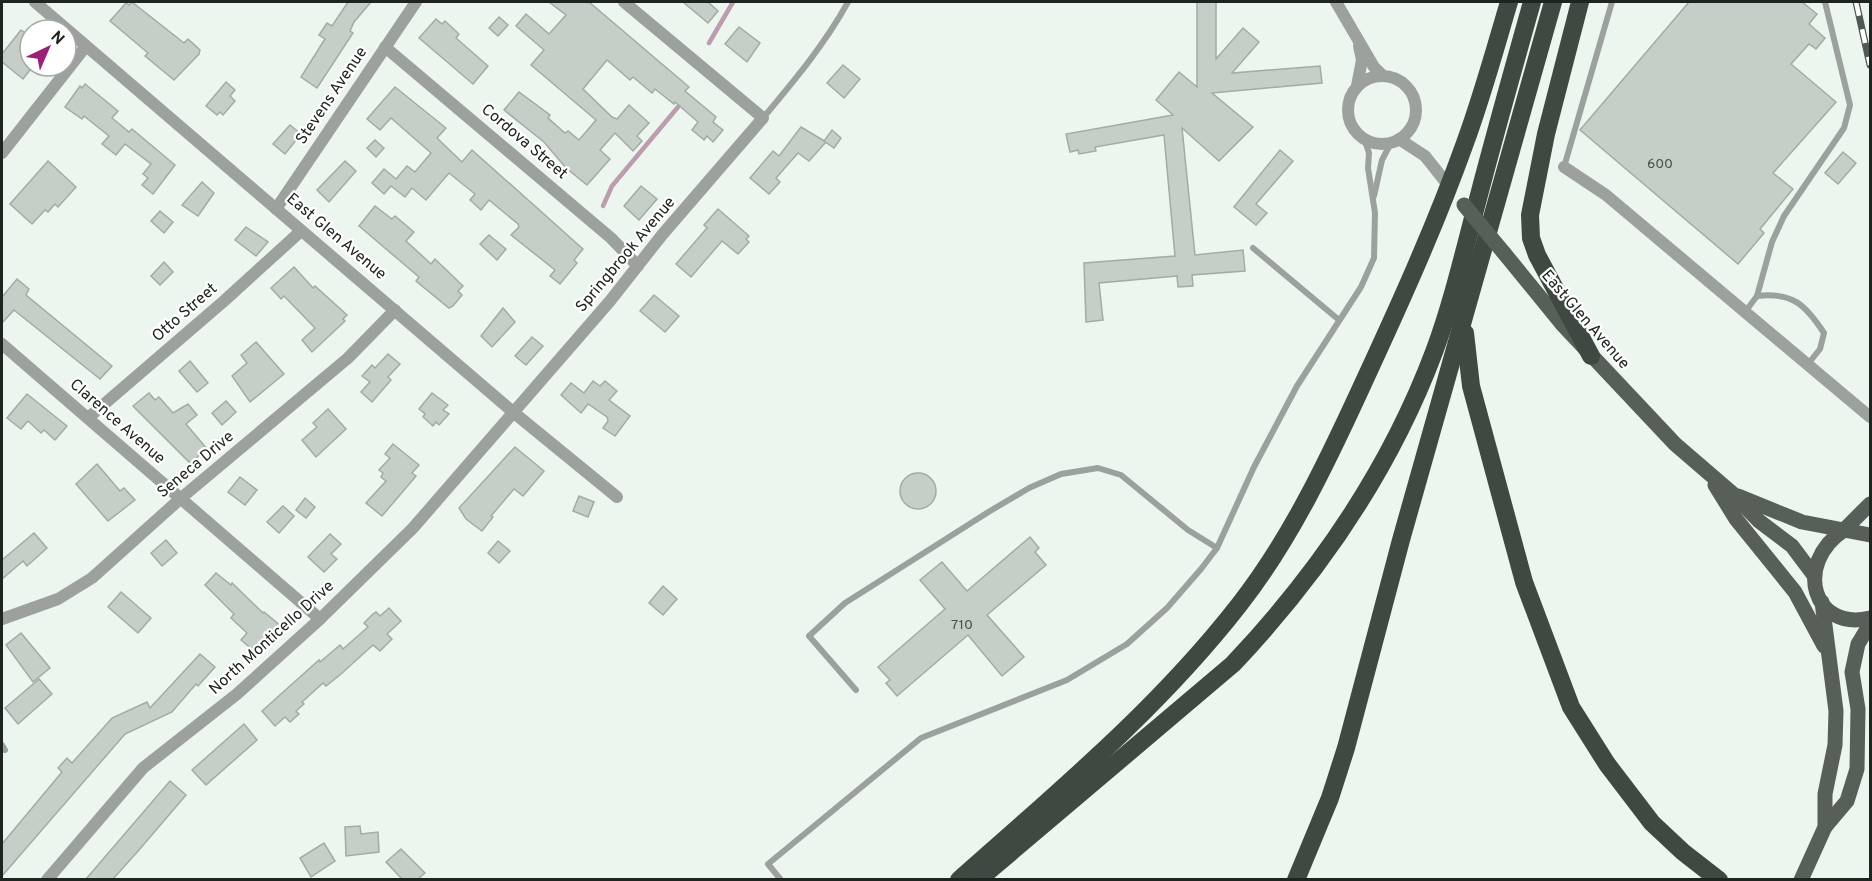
<svg xmlns="http://www.w3.org/2000/svg" width="1872" height="881" viewBox="0 0 1872 881" font-family="Overpass,sans-serif">
  <style>
    .lines { fill: none; stroke-linecap: round; stroke-linejoin: round }
    .stream { stroke: #bc9cae; stroke-width: 4.5 }
    .building { fill: #c5cfc7; stroke: #a2aba4; stroke-width: 1.5 }
    .lane { stroke: #9da19e; stroke-width: 6 }
    .street { stroke: #9da19e; stroke-width: 12 }
    .primary { stroke: #585f59; stroke-width: 15 }
    .highway { stroke: #3f4841; stroke-width: 18 }
    .rail-casing { stroke: #515753; stroke-width: 7 }
    .rail { stroke: #fff; stroke-width: 4.5; stroke-dasharray: 14; stroke-linecap: butt }
    .primary-bridge { stroke: #585f59; stroke-width: 15 }
    .labels { text-anchor: middle; dominant-baseline: central; stroke-width: 4.5; stroke-linejoin: round; paint-order: stroke }
    .number-label { font-size: 14px; fill: #494f4a }
    .street-label { font-size: 16px; fill: #202421; stroke: #fff }
  </style>
  <rect width="100%" height="100%" fill="#ecf6ee"/>
  <g class="lines">
    <g class="stream">
      <polyline points="709,43 733,2"/>
      <polyline points="603,206 612,186 678,107"/>
    </g>
  </g>
  <g class="building">
    <polygon points="132,2 184,43 188,39 200,50 199,54 174,80 145,56 148,53 110,21 126,3 129,5"/>
    <polygon points="348,2 371,2 354,22 350,31 353,33 317,88 301,77 325,39 319,35 327,23 332,26"/>
    <polygon points="549,2 589,2 689,87 685,91 716,117 713,122 723,130 713,142 707,136 704,140 692,130 698,122 675,102 674,104 655,89 652,93 633,77 630,80 607,60 583,89 612,117 617,119 629,105 649,123 637,136 642,141 633,151 615,133 600,150 610,159 587,185 566,168 544,142 504,110 519,92 550,115 548,118 565,133 568,131 579,140 596,120 531,65 544,50 516,26 526,14 549,34 566,15"/>
    <polygon points="683,2 708,2 718,11 708,23"/>
    <polygon points="1197,2 1216,2 1216,59 1243,28 1259,42 1232,73 1320,66 1322,83 1212,93 1253,127 1219,161 1182,128 1195,255 1243,250 1245,271 1192,275 1193,286 1178,287 1177,276 1099,283 1103,320 1086,322 1084,263 1175,256 1164,135 1095,147 1096,151 1079,154 1078,150 1070,152 1066,134 1173,115 1156,100 1179,72 1197,87"/>
    <polygon points="1689,2 1802,2 1817,14 1809,24 1825,38 1816,49 1809,44 1791,64 1836,102 1773,173 1793,189 1760,229 1764,233 1738,264 1580,130"/>
    <polygon points="499,17 508,25 498,36 489,28"/>
    <polygon points="436,19 442,24 445,21 459,34 456,38 488,66 473,84 419,38"/>
    <polygon points="739,27 760,43 747,62 725,44"/>
    <polygon points="21,30 30,36 30,70 23,79 2,62 2,54"/>
    <polygon points="843,65 860,79 844,98 827,83"/>
    <polygon points="226,82 235,90 230,96 235,101 223,115 220,112 217,115 206,106"/>
    <polygon points="85,84 118,111 112,118 129,132 132,129 175,165 153,194 142,185 148,178 143,174 151,164 125,144 116,155 102,144 109,136 84,116 82,119 65,107 80,86 82,88"/>
    <polygon points="395,87 446,128 437,138 462,162 472,150 583,249 574,260 577,263 560,284 550,276 555,270 511,235 519,227 518,224 489,200 481,210 470,200 475,194 449,173 426,200 412,188 405,197 391,186 384,194 372,183 384,169 396,179 407,166 415,172 431,153 391,118 380,130 367,119"/>
    <polygon points="290,125 301,134 285,154 273,144"/>
    <polygon points="801,127 826,142 809,161 798,153 776,178 780,182 769,194 750,178 773,151 779,156"/>
    <polygon points="832,130 841,138 834,148 824,141"/>
    <polygon points="375,140 384,148 376,157 367,148"/>
    <polygon points="1280,150 1293,161 1256,204 1267,213 1256,225 1234,207"/>
    <polygon points="1843,152 1856,163 1838,184 1825,173"/>
    <polygon points="48,161 76,187 58,207 55,204 48,212 45,210 32,224 10,204"/>
    <polygon points="345,161 356,171 329,202 317,190"/>
    <polygon points="202,182 214,193 198,216 182,205"/>
    <polygon points="641,186 657,199 639,220 624,206"/>
    <polygon points="375,206 392,219 395,216 414,232 406,241 431,264 435,259 463,286 458,291 462,295 453,306 449,308 416,281 419,277 359,226"/>
    <polygon points="718,209 749,236 746,239 749,242 738,254 722,241 691,277 676,264 707,228 704,225"/>
    <polygon points="160,211 173,222 164,233 151,221"/>
    <polygon points="246,227 268,242 256,256 235,240"/>
    <polygon points="489,235 506,249 497,260 480,244"/>
    <polygon points="164,262 173,272 160,285 151,276"/>
    <polygon points="294,267 313,288 315,286 347,315 343,319 345,321 312,352 302,340 315,328 284,296 281,299 271,288"/>
    <polygon points="17,279 29,289 26,295 112,366 100,379 14,310 2,323 2,297"/>
    <polygon points="654,295 679,316 665,332 640,311"/>
    <polygon points="503,308 515,322 492,347 481,336"/>
    <polygon points="532,337 543,346 526,365 515,356"/>
    <polygon points="256,342 284,374 250,402 232,376 247,363 241,355"/>
    <polygon points="388,354 400,364 388,377 391,380 372,402 361,392 370,382 362,376 372,365 375,368"/>
    <polygon points="190,361 208,383 197,392 179,371"/>
    <polygon points="593,381 600,386 605,381 617,391 609,400 630,416 615,436 603,428 608,421 607,417 588,404 581,413 561,395 571,383 584,393"/>
    <polygon points="149,393 155,400 159,397 173,413 188,404 197,415 186,424 207,449 190,463 133,406"/>
    <polygon points="432,393 448,405 443,410 449,414 439,425 436,422 433,426 423,417 425,414 419,409"/>
    <polygon points="27,394 67,426 55,440 44,430 41,433 28,421 21,429 7,418"/>
    <polygon points="226,401 236,412 222,425 212,413"/>
    <polygon points="328,409 346,429 316,457 302,440 317,427 313,423"/>
    <polygon points="393,444 419,465 412,473 416,476 382,516 366,503 386,481 381,477 383,473 379,470 390,458 385,454"/>
    <polygon points="515,447 544,471 523,496 514,489 491,516 493,517 482,531 466,519 459,508"/>
    <polygon points="97,464 120,491 124,488 135,500 108,521 76,484"/>
    <circle cx="918" cy="491" r="18"/>
    <polygon points="240,477 257,490 245,505 228,492"/>
    <polygon points="579,496 594,502 588,517 573,511"/>
    <polygon points="305,498 315,507 306,518 296,510"/>
    <polygon points="283,506 294,516 279,533 267,522"/>
    <polygon points="34,533 47,548 27,566 23,561 2,579 2,560"/>
    <polygon points="330,534 341,544 331,554 337,559 324,572 308,557"/>
    <polygon points="1030,537 1039,548 1035,552 1046,565 987,615 1024,657 1002,676 968,635 897,696 886,683 890,680 878,667 945,609 920,580 942,562 967,591"/>
    <polygon points="166,540 177,553 162,566 151,553"/>
    <polygon points="498,541 510,551 499,563 488,553"/>
    <polygon points="216,573 231,585 232,583 263,613 264,612 281,626 267,642 263,639 253,650 241,640 247,633 231,618 234,614 205,585"/>
    <polygon points="663,586 677,599 663,615 649,603"/>
    <polygon points="121,592 151,618 138,633 108,607"/>
    <polygon points="389,608 401,621 387,634 392,639 380,651 373,645 341,674 326,686 323,683 302,702 304,704 296,711 299,714 290,722 285,717 275,726 262,711 319,660 320,662 340,645 343,649 368,627 364,623 373,614 376,612 380,616"/>
    <polygon points="21,633 50,668 33,682 6,645"/>
    <polygon points="200,654 215,667 198,686 196,684 172,712 125,734 2,876 2,844 62,772 58,768 67,758 72,763 112,718 147,702 150,708"/>
    <polygon points="39,679 52,694 18,724 5,708"/>
    <polygon points="244,724 257,740 206,785 192,770"/>
    <polygon points="170,781 186,795 139,850 113,879 86,879"/>
    <polygon points="360,826 361,834 378,832 379,852 346,856 345,827"/>
    <polygon points="324,843 335,861 311,877 300,858"/>
    <polygon points="401,849 425,873 418,879 402,879 386,862"/>
  </g>
  <g class="lines">
    <g class="lane">
      <path d="M763,118c31,-37 62,-74 85,-116"/>
      <polyline points="1564,167 1612,2"/>
      <polyline points="1374,196 1382,160 1391,143"/>
      <polyline points="1253,248 1339,320"/>
      <polyline points="1757,296 1772,242 1784,216 1844,128 1850,105 1825,2"/>
      <path d="M1745,312l12,-16c35,-4 48,8 67,37l-4,16 -12,15"/>
      <polyline points="856,690 809,636 845,603 990,511 1029,488 1061,474 1098,468 1121,475 1188,530 1217,548"/>
      <polyline points="2,745 5,750"/>
      <polyline points="781,880 768,864 921,738 1067,680 1127,644 1167,608 1201,569 1217,548 1254,467 1297,386 1361,287 1374,258 1375,213 1368,168 1369,153 1364,138"/>
    </g>
    <g class="street">
      <polyline points="35,2 513,412 617,497"/>
      <polyline points="1336,2 1374,67 1383,76"/>
      <polyline points="385,47 611,238 638,266"/>
      <circle cx="1382" cy="110" r="34"/>
      <polyline points="1357,86 1362,60 1359,46"/>
      <polyline points="1399,139 1425,156 1448,185"/>
      <polyline points="2,153 86,46"/>
      <polyline points="1564,167 1606,195 1870,417"/>
      <polyline points="276,209 416,2"/>
      <polyline points="2,344 320,619"/>
      <polyline points="88,418 224,301 301,231"/>
      <polyline points="2,619 58,599 92,578 180,499 348,358 395,310"/>
      <polyline points="47,880 143,768 237,694 320,619 413,528 610,301 662,235 763,118 624,2"/>
    </g>
    <g class="primary">
      <polyline points="1504,253 1562,324 1675,444 1733,494 1759,521 1792,546 1813,574"/>
      <polyline points="1715,485 1736,519 1795,592 1824,646"/>
      <polyline points="1738,496 1802,522 1844,530 1870,504"/>
      <path d="M1870,535l-26,-5c-51,34 -31,102 26,88"/>
      <polyline points="1825,827 1847,801 1857,769 1858,709 1852,672 1858,644 1870,624"/>
      <polyline points="1801,880 1825,827 1825,794 1835,745 1836,711 1822,602"/>
    </g>
    <g class="highway">
      <polyline points="1580,2 1546,134 1530,215 1531,238 1537,255 1591,356"/>
      <polyline points="1465,333 1471,386 1524,582 1571,707 1607,764 1652,823 1683,852 1719,880"/>
      <path d="M959,880c99,-88 199,-171 280,-275 51,-65 88,-143 122,-217 37,-80 74,-161 104,-245 17,-46 30,-94 44,-141"/>
      <path d="M978,880l255,-216c85,-90 157,-195 201,-312 19,-51 31,-105 45,-157 17,-65 35,-129 53,-193"/>
      <polyline points="1296,880 1330,798 1346,748 1401,540 1553,2"/>
    </g>
    <g class="rail-casing">
      <polyline id="rail" points="1856,2 1870,65"/>
    </g>
    <use href="#rail" class="rail"/>
    <polyline class="primary-bridge" points="1464,205 1504,253"/>
  </g>
  <g class="labels">
    <g class="number-label">
      <text x="1660" y="164">600</text>
      <text x="962" y="625">710</text>
    </g>
    <g class="street-label">
      <text transform="translate(332 96) rotate(-56)">Stevens Avenue</text>
      <text transform="translate(524 142) rotate(40)">Cordova Street</text>
      <text transform="translate(336 237) rotate(40)">East Glen Avenue</text>
      <text transform="translate(626 255) rotate(-50)">Springbrook Avenue</text>
      <text transform="translate(185 313) rotate(-41)">Otto Street</text>
      <text transform="translate(1585 320) rotate(49)">East Glen Avenue</text>
      <text transform="translate(117 422) rotate(41)">Clarence Avenue</text>
      <text transform="translate(196 465) rotate(-40)">Seneca Drive</text>
      <text transform="translate(272 638) rotate(-42)">North Monticello Drive</text>
    </g>
  </g>
  <rect width="1872" height="881" fill="none" stroke="#202421" stroke-width="6"/>
  <g transform="translate(48 48) rotate(44)"><circle r="28" fill="#ffffff" stroke="#a6a7a6" stroke-width="1.5"/>
  <path d="M0-4.5L10 22L0 15L-10 22Z" fill="#9b2077"/>
  <text y="-9" font-size="16" font-weight="bold" text-anchor="middle" fill="#202421">N</text>
  </g>
</svg>
